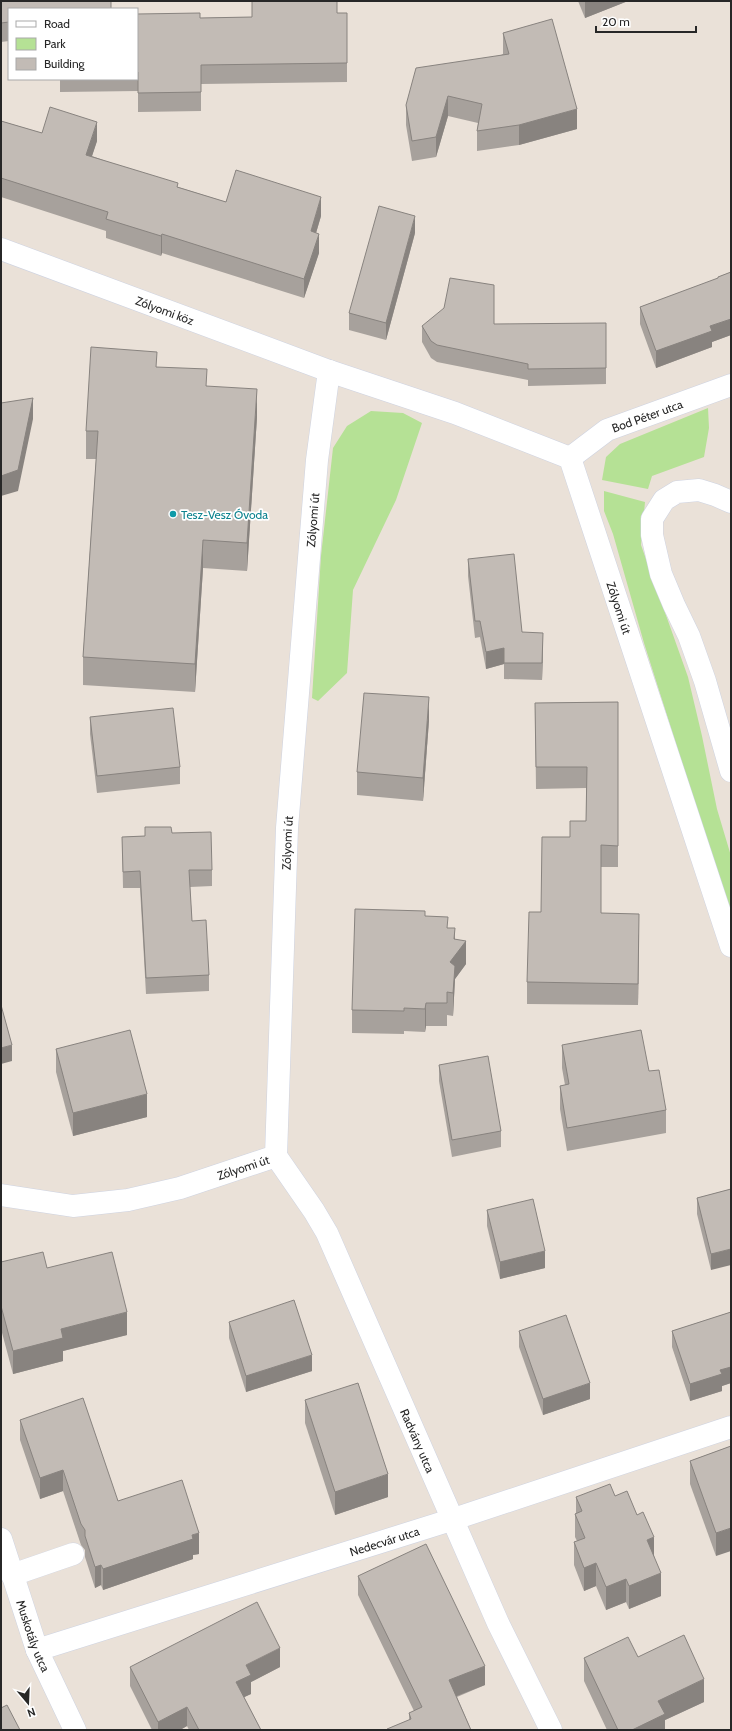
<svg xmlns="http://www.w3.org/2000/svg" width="732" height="1731" viewBox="0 0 732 1731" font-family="Cabin,sans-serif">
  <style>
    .green { fill: #b5e195 }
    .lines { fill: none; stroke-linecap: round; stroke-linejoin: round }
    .minor-casing { stroke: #ced3e1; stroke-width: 23 }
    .minor { stroke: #fff; stroke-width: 22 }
    .wall { fill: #a7a19c }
    .shaded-wall { fill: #88837f }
    .building { fill: #c2bbb5; stroke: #88837f }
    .culture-dot { fill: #0f9aa8; stroke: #fff; stroke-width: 1.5 }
    .labels { text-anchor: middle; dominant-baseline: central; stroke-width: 3.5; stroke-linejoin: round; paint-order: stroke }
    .street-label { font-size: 12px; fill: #272727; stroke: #fff }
    .culture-label { font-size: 12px; fill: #0d838f; stroke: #fff; text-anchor: start }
  </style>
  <rect width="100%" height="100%" fill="#eae1d8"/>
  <g class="green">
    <polygon points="708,408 709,428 704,457 652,476 648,489 602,480 606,457 620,444"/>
    <polygon points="371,411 403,413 422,423 396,500 353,590 347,673 318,701 312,698 321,556 333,448 347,426"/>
    <polygon points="604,491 645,502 641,545 688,677 702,736 717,809 731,856 731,917 644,643 613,534 604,511"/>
  </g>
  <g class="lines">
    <g class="minor-casing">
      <g id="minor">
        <path id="s1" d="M1,249l328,122 126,42 115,45 161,488"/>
        <path id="s2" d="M570,458l37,-28 124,-45"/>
        <polyline points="731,502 715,495 699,490 677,492 664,500 652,519 652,535 661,574 674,605 689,636 705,681 731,771"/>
        <path id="s3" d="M276,1156l38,55 13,22 171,390 53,107"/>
        <path id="s4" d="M1,1195l72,11 55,-6 52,-12 96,-32 11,-328 30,-368 12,-89"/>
        <path id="s5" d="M1,1539l36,111 38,80"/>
        <polyline points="12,1575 73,1554"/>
        <path id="s6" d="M37,1650l417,-131 277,-92"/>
      </g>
    </g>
    <use href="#minor" class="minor"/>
  </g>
  <g class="wall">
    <polygon points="1,1 9,9 9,41 1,42"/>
    <polygon points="578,1 628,1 585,18"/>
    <polygon points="337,13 347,63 347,82 201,84 201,111 138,112 138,91 60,92 60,79 137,79 137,14 200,18 252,17"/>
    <polygon points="503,33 577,129 519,145 477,151 477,131 478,123 448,116 436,157 412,161 406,125 406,105 503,54"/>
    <polygon points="1,121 42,133 97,141 92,156 178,187 226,202 321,216 316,233 319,253 304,298 162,253 161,256 106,238 106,231 1,197"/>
    <polygon points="415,233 386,340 349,330 349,313"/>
    <polygon points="731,272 731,335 712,342 712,347 656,368 640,324 640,307 718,279 718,277"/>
    <polygon points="494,324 606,368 606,384 528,386 528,380 437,362 431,358 422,342 422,326"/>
    <polygon points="157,367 207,386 257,417 247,571 203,568 195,692 83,685 83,657 96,459 86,459 86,431"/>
    <polygon points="468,559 522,632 543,649 542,680 504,679 504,664 486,669 480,637 475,638 468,576"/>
    <polygon points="618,702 618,867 601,867 601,913 639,935 638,1005 527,1004 527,982 541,912 570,837 586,821 586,788 536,789 535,703"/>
    <polygon points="90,717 180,767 180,784 97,793 90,734"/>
    <polygon points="429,720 423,801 357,795 357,772"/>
    <polygon points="172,833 212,870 212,886 190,887 192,921 209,975 209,991 146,994 140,888 123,888 122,837 145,836"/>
    <polygon points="425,916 448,928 455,939 466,964 455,979 453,1016 447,1015 447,1026 426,1026 425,1032 404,1031 404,1034 352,1033 352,1010"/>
    <polygon points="562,1045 666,1110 666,1133 567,1151 560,1109 560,1086 565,1085 562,1068"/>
    <polygon points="56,1049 147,1117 73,1136 56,1072"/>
    <polygon points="439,1065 501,1131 501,1147 452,1157 439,1081"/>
    <polygon points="731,1189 711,1270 697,1214 697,1198"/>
    <polygon points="487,1210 545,1268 500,1279 487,1226"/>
    <polygon points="1,1262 47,1268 127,1335 63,1351 63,1361 13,1374 1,1329"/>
    <polygon points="731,1312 731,1383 722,1386 722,1391 690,1401 672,1347 672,1331"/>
    <polygon points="229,1322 312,1371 246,1392 229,1338"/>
    <polygon points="519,1331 590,1399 543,1415 519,1347"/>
    <polygon points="305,1400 388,1497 335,1515 305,1423"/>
    <polygon points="20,1420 118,1501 199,1554 193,1555 193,1559 103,1590 101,1585 95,1588 85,1557 85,1550 81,1545 63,1491 40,1499 20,1440"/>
    <polygon points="731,1446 716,1556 690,1484 690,1461"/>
    <polygon points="615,1496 654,1555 661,1596 629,1609 626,1602 606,1610 596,1586 584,1591 574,1565 574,1542 577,1541 575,1537 575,1514 576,1513 576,1497"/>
    <polygon points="358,1576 485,1685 457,1697 471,1730 387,1730 387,1729 409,1720 409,1713 414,1711 358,1595"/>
    <polygon points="638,1657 704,1702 665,1720 665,1730 607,1730 584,1681 584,1658"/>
    <polygon points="130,1667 280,1667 251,1682 251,1694 244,1697 261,1730 189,1730 187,1726 180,1730 152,1730 130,1686"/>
  </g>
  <g class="shaded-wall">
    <polygon points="585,1 628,1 585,18"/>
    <polygon points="448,96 448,116 436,157 436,137"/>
    <polygon points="577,109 577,129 519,145 519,125"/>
    <polygon points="97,122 97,141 86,174 86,155"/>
    <polygon points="321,197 321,216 311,250 311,231"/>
    <polygon points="415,216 415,233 386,340 386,323"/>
    <polygon points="162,234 162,253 161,256 161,236"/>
    <polygon points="319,234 319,253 304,298 304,279"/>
    <polygon points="731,319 731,335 712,342 712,347 656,368 656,351 710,326"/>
    <polygon points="257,389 257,417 247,571 247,543"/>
    <polygon points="33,398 33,419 18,491 1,496 1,476"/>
    <polygon points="203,540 203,568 195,692 195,664"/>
    <polygon points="543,633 543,649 542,680 542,663"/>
    <polygon points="504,648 504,664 486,669 486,652"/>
    <polygon points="429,697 429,720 423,801 423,778"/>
    <polygon points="639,914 639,935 638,1005 638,984"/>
    <polygon points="455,928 455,951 466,941 466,964 455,979 453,1016 453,993 450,962 454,939"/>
    <polygon points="426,1003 426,1026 425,1032 425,1009"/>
    <polygon points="12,1045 12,1061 1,1064 1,1048"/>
    <polygon points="147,1094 147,1117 73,1136 73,1113"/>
    <polygon points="731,1249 731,1265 711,1270 711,1254"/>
    <polygon points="545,1251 545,1268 500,1279 500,1262"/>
    <polygon points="127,1312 127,1335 63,1351 63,1361 13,1374 13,1351 61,1329"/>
    <polygon points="312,1355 312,1371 246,1392 246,1376"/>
    <polygon points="731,1367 731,1383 722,1386 722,1391 690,1401 690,1384 720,1370"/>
    <polygon points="590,1383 590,1399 543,1415 543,1399"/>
    <polygon points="63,1470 63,1491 40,1499 40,1478"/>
    <polygon points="388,1474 388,1497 335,1515 335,1492"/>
    <polygon points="731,1528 731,1551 716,1556 716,1533"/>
    <polygon points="199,1533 199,1554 193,1555 193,1559 103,1590 103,1569 192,1535"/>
    <polygon points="654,1537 654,1560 647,1540"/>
    <polygon points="596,1563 596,1586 584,1591 584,1568"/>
    <polygon points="101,1565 101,1585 95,1588 95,1567"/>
    <polygon points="661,1573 661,1596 629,1609 629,1586"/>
    <polygon points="626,1579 626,1602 606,1610 606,1587"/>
    <polygon points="280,1648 280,1667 251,1682 251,1694 236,1701 236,1682 246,1665"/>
    <polygon points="485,1666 485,1685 449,1699 449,1680"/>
    <polygon points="704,1679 704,1702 665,1720 665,1730 632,1730 658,1701"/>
    <polygon points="187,1707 187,1726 180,1730 158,1730 158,1722"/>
  </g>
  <g class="building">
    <polygon points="1,1 111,1 111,9 9,9 9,22 1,23"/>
    <polygon points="252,1 337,1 337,13 347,13 347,63 201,65 201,92 138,93 138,72 137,72 137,14 200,13 200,18 252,17"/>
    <polygon points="552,19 577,109 519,125 477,131 482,104 448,96 436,137 412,141 406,105 416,68 509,54 503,33"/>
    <polygon points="50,107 97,122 86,155 178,183 177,187 226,202 236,170 321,197 311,231 319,234 304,279 162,234 161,236 106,219 108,212 1,178 1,121 42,133"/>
    <polygon points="379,206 415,216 386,323 349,313"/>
    <polygon points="731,272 731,319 710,326 712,331 656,351 640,307 718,278 718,277"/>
    <polygon points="450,278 494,285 494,324 606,323 606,368 528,369 528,364 437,345 431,341 422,326 444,308"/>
    <polygon points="91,347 157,352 156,367 207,369 206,386 257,389 247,543 203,540 195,664 83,657 98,431 86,431"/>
    <polygon points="33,398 18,470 1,476 1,403"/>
    <polygon points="514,554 522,632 543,633 542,663 504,663 504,648 486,652 480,621 475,621 468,559"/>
    <polygon points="364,693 429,697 423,778 357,772"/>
    <polygon points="618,702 618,846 601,845 601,913 639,914 638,984 527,982 529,912 541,912 542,837 570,837 570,821 586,821 587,767 536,767 535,703"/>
    <polygon points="173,708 180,767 97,776 90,717"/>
    <polygon points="145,827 171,827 172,833 211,832 212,870 189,870 192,921 206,920 209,975 146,978 140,871 123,872 122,837 145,836"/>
    <polygon points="355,909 425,911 425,916 448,917 447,928 455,928 454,939 466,941 450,962 455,966 453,993 447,992 447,1003 426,1003 425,1009 404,1008 404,1011 352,1010"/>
    <polygon points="1,1005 12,1045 1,1048"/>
    <polygon points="130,1030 147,1094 73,1113 56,1049"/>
    <polygon points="641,1030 649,1071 659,1070 666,1110 567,1128 560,1086 569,1084 562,1045"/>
    <polygon points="488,1056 501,1131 452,1140 439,1065"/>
    <polygon points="731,1189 731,1249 711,1254 697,1198"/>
    <polygon points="533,1199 545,1251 500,1262 487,1210"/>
    <polygon points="43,1252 47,1268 112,1252 127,1312 61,1329 63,1338 13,1351 1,1306 1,1262"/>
    <polygon points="294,1300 312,1355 246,1376 229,1322"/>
    <polygon points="731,1312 731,1367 720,1370 722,1374 690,1384 672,1331"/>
    <polygon points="566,1315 590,1383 543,1399 519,1331"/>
    <polygon points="358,1383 388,1474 335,1492 305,1400"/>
    <polygon points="83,1398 118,1501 182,1480 199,1533 192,1535 193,1539 103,1569 101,1565 95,1567 85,1536 85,1530 81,1524 63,1470 40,1478 20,1420"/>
    <polygon points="731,1446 731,1528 716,1533 690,1461"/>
    <polygon points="610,1484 615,1496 627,1491 637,1515 643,1512 654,1537 647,1540 661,1573 629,1586 626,1579 606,1587 596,1563 584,1568 574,1542 585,1538 575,1514 582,1511 576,1497"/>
    <polygon points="426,1544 485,1666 449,1680 471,1730 388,1730 387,1729 411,1719 409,1713 422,1707 358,1576"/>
    <polygon points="257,1602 280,1648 246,1665 251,1675 236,1682 261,1730 199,1730 187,1707 158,1722 130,1667"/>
    <polygon points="684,1635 704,1679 658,1701 665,1714 632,1730 618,1730 584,1658 628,1637 638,1657"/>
    <polygon points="7,1705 20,1730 1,1730 1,1708"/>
  </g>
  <circle class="culture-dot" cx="173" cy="514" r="4"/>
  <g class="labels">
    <g class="street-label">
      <text stroke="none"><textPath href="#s1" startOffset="175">Zólyomi köz</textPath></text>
      <text stroke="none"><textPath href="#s2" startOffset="89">Bod Péter utca</textPath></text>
      <text stroke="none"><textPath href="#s4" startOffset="920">Zólyomi út</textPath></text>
      <text stroke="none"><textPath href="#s1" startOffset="764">Zólyomi út</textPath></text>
      <text stroke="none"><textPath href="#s4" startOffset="596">Zólyomi út</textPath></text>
      <text stroke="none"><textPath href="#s4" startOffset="248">Zólyomi út</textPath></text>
      <text stroke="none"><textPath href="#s3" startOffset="319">Radvány utca</textPath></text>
      <text stroke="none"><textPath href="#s6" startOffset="364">Nedecvár utca</textPath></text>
      <text stroke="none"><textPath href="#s5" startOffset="102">Muskotály utca</textPath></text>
    </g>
    <g class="culture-label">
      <text x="181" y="514">Tesz-Vesz Óvoda</text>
    </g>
  </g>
  <rect width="732" height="1731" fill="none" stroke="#272727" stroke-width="4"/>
  <rect x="8" y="8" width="130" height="72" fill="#ffffff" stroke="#a9a9a9"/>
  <rect x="16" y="21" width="20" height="6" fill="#ffffff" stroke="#a9a9a9"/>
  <text x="44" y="28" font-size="12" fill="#272727">Road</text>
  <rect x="16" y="38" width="20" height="12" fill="#b5e195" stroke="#a9a9a9"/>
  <text x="44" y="48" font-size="12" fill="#272727">Park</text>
  <rect x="16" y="58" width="20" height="12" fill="#c2bbb5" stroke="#a9a9a9"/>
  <text x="44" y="68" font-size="12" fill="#272727">Building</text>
  <g transform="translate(28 1703) rotate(161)" stroke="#ffffff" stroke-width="3" paint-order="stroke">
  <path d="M0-3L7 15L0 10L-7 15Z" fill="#272727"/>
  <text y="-6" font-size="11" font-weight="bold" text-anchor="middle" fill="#272727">N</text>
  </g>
  <path d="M596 26v6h100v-6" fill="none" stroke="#272727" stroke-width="2"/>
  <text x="602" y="26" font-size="12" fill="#272727" stroke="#ffffff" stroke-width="3" paint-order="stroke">20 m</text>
</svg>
